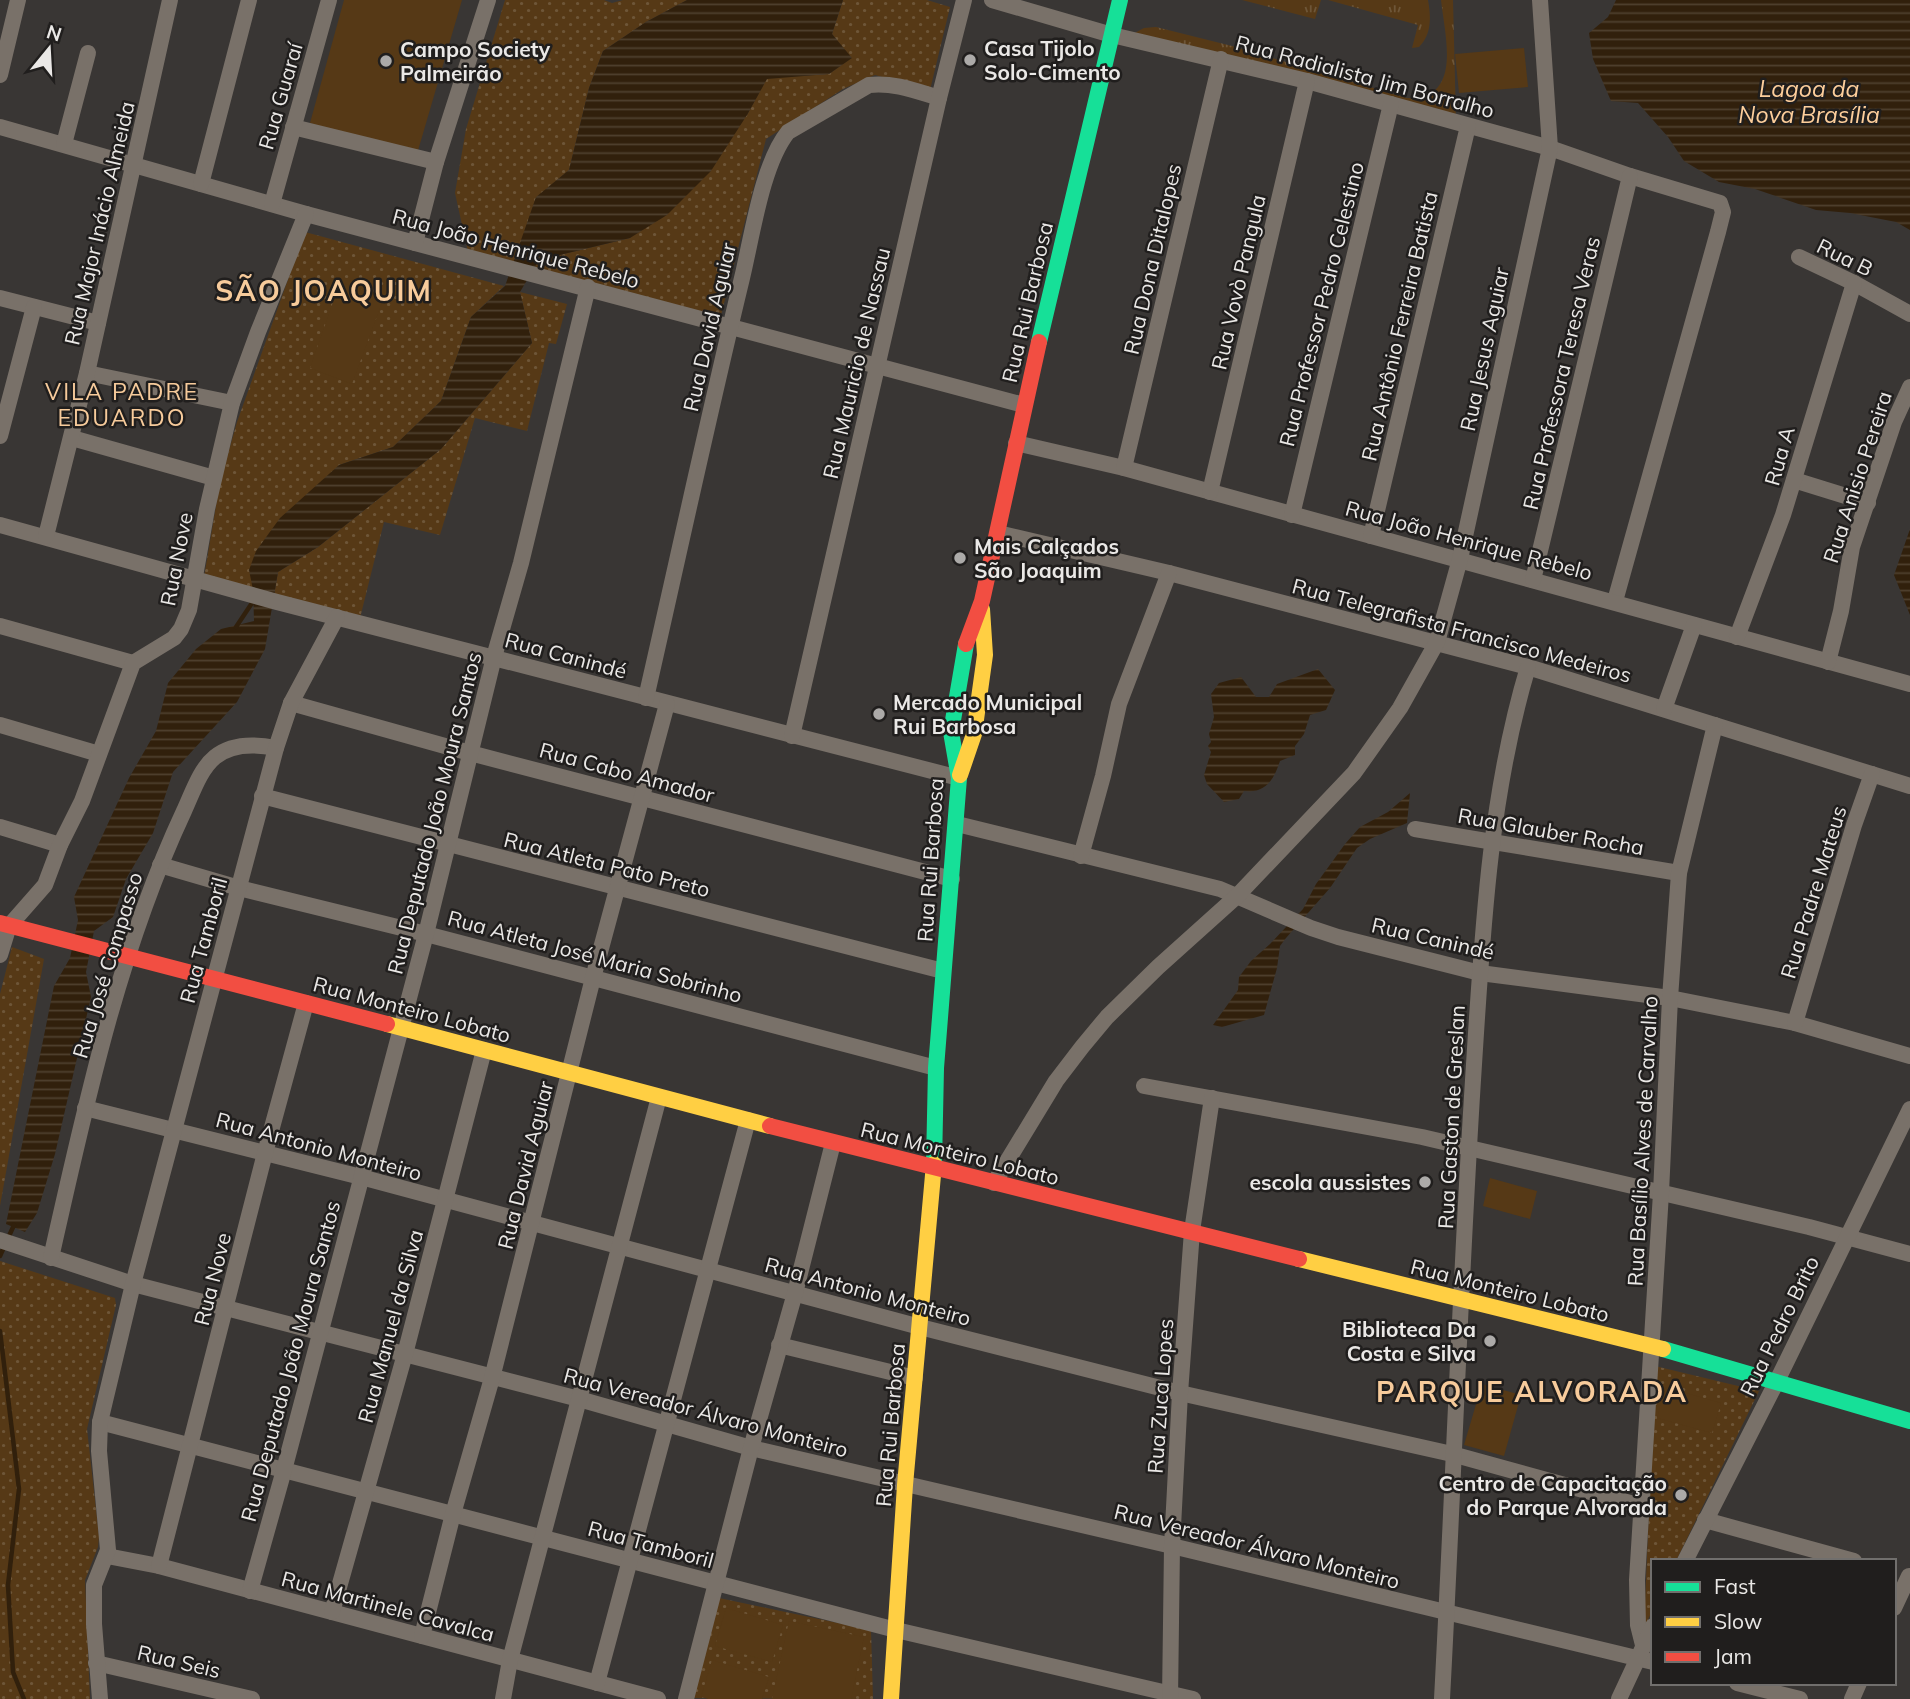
<svg xmlns="http://www.w3.org/2000/svg" width="1910" height="1699" viewBox="0 0 1910 1699" font-family="Mulish,sans-serif">
  <style>
    .grass { fill: url(#grass-tufts) }
    .park { fill: url(#park-dots) }
    .pitch { fill: #563916 }
    .water { fill: url(#water-rules) }
    .lines { fill: none; stroke-linecap: round; stroke-linejoin: round }
    .stream { stroke: #31200c; stroke-width: 4.5 }
    .street { stroke: #797169; stroke-width: 16 }
    .fast { stroke: #16e098; stroke-width: 16 }
    .slow { stroke: #ffcf43; stroke-width: 16 }
    .jam { stroke: #f24e42; stroke-width: 16 }
    .poi-dot { fill: #acaaa8; stroke: #201e1d; stroke-width: 2.5 }
    .labels { text-anchor: middle; dominant-baseline: central; stroke-width: 5; stroke-linejoin: round; paint-order: stroke }
    .poi-label { font-size: 21px; font-weight: bold; fill: #eae8e6; stroke: #201e1d; text-anchor: start }
    .street-label { font-size: 21px; fill: #eae8e6; stroke: #201e1d }
    .water-label { font-size: 23px; font-style: italic; fill: #fdce9b; stroke: #201e1d }
    .neighbourhood-label { font-size: 23px; letter-spacing: 2px; fill: #f7cb9b; stroke: #201e1d }
    .district-label { font-size: 28px; font-weight: bold; letter-spacing: 2px; fill: #f7cb9b; stroke: #201e1d }
  </style>
  <defs>
    <pattern id="grass-tufts" width="24" height="20" patternUnits="userSpaceOnUse" patternTransform="scale(1.75)"><rect width="24" height="20" fill="#563916"/><path d="M3 7l-1-3M5 7V3M7 7l1-3M15 17l-1-3M17 17v-4M19 17l1-3" fill="none" stroke="#6e5638"/></pattern>
    <pattern id="park-dots" width="8" height="8" patternUnits="userSpaceOnUse" patternTransform="scale(1.75)"><rect width="8" height="8" fill="#563916"/><path d="M2 2h.1M6 6h.1" fill="none" stroke="#6e5638" stroke-width="1.8" stroke-linecap="round"/></pattern>
    <pattern id="water-rules" width="6" height="5" patternUnits="userSpaceOnUse" patternTransform="scale(1.75)"><rect width="6" height="5" fill="#31200c"/><path d="M0 2.5h6" fill="none" stroke="#4f402f"/></pattern>
  </defs>
  <rect width="100%" height="100%" fill="#393634"/>
  <g class="grass">
    <polygon points="1242,0 1321,0 1315,19"/>
    <path d="M1328,0h100c3,17 4,34 -9,47l-7,1 6,-23z"/>
    <path d="M1441,0h12l3,121 -329,-84 17,-9 12,-1 76,19 175,52c56,2 38,-61 34,-98z"/>
  </g>
  <g class="park">
    <polygon points="505,0 604,0 612,3 623,0 687,0 646,22 603,51 589,88 569,170 536,198 514,263 468,252 455,193 466,129"/>
    <polygon points="843,0 927,0 950,7 930,90 875,75 843,89 766,139 720,319 533,270 539,260 630,238 747,115 767,78 829,74 851,58 832,34"/>
    <polygon points="305,232 504,286 471,317 441,401 393,447 339,465 253,590 204,577 220,482 237,422"/>
    <polygon points="520,292 567,304 556,344 549,343 527,431 475,418 440,535 384,522 360,618 274,596 278,572 318,547 441,449 532,343"/>
    <polygon points="12,947 44,959 0,1206 0,994"/>
    <polygon points="0,1261 115,1298 116,1305 87,1429 99,1536 98,1547 85,1580 90,1699 0,1699"/>
    <polygon points="1655,1366 1759,1391 1676,1561 1653,1561 1653,1609 1644,1628"/>
    <polygon points="719,1598 871,1630 873,1699 691,1698"/>
  </g>
  <g class="pitch">
    <polygon points="344,0 462,0 417,154 310,123"/>
    <polygon points="1524,48 1528,87 1459,93 1455,54"/>
    <polygon points="340,282 384,297 352,384 310,368"/>
    <polygon points="1490,1178 1537,1191 1530,1219 1483,1206"/>
    <polygon points="1482,1384 1521,1395 1504,1456 1464,1445"/>
    <polygon points="1665,1387 1721,1403 1712,1433 1657,1418"/>
    <polygon points="726,1608 783,1625 772,1662 715,1646"/>
    <polygon points="789,1621 864,1637 851,1699 772,1699"/>
    <polygon points="712,1660 769,1677 762,1699 708,1699 701,1697"/>
  </g>
  <g class="water">
    <polygon points="687,0 843,0 832,34 852,58 829,74 767,79 747,115 711,171 667,215 630,238 539,260 520,292 532,343 441,449 318,547 278,572 265,649 237,702 173,772 153,833 126,879 113,917 94,931 86,972 91,997 55,1154 37,1213 25,1232 6,1224 54,986 70,958 78,920 74,897 129,778 156,731 168,683 196,649 221,629 254,621 253,590 249,570 256,551 280,518 339,465 393,447 441,401 471,317 505,286 536,197 569,170 589,88 603,51 646,22"/>
    <polygon points="1616,0 1910,0 1910,230 1896,222 1850,213 1816,210 1755,189 1719,182 1684,161 1668,137 1638,103 1611,101 1593,59 1589,33 1608,17"/>
    <polygon points="1910,529 1910,615 1894,575"/>
    <path d="M1318,669l17,21 -9,20 -16,5 -6,19 -9,12v9l-15,6c-6,18 -14,33 -36,30l-5,8 -15,3 -17,-18 -3,-9 7,-23 -3,-6 3,-4 -2,-8 5,-17 -3,-23 8,-11 22,-6 15,20h13l8,-13z"/>
    <polygon points="1410,793 1407,823 1370,839 1357,848 1330,888 1286,938 1280,946 1277,968 1264,1015 1222,1027 1213,1025 1238,990 1239,977 1251,961 1270,944 1303,909 1316,884 1345,844 1360,827 1388,812"/>
  </g>
  <g class="lines">
    <g class="stream">
      <polyline points="236,627 254,600"/>
      <polyline points="0,1256 14,1225"/>
      <polyline points="0,1331 19,1489 8,1585 13,1672 24,1699"/>
    </g>
    <g class="street">
      <polyline points="992,0 1112,35 1307,81 1550,148 1630,176 1720,203 1723,212 1718,232 1615,601"/>
      <polyline points="0,75 18,0"/>
      <polyline points="0,127 306,214 1024,405"/>
      <polyline points="293,127 436,162"/>
      <polyline points="64,144 88,53"/>
      <polyline points="201,184 249,0"/>
      <polyline points="272,204 329,0"/>
      <polyline points="415,243 436,162 488,0"/>
      <polyline points="1799,257 1854,283 1910,314"/>
      <polyline points="0,298 98,323"/>
      <polyline points="87,373 232,403"/>
      <polyline points="0,436 34,307"/>
      <polyline points="72,438 214,478"/>
      <polyline points="1016,443 1124,468 1910,684"/>
      <polyline points="1124,468 1221,59"/>
      <polyline points="1794,480 1868,503"/>
      <polyline points="1210,492 1307,81"/>
      <polyline points="1292,515 1391,104"/>
      <polyline points="0,525 277,602 959,778"/>
      <polyline points="998,533 1169,573 1528,667 1910,786"/>
      <polyline points="46,536 87,373 170,0"/>
      <polyline points="1371,536 1468,126"/>
      <polyline points="1533,580 1630,176"/>
      <polyline points="0,626 133,663"/>
      <polyline points="1737,637 1783,515 1854,283"/>
      <polyline points="1828,662 1841,611 1852,547 1894,422 1910,387"/>
      <path d="M646,698c32,-140 62,-280 96,-420 10,-41 20,-114 46,-146l81,-47c24,-3 47,6 70,13"/>
      <polyline points="291,703 470,753 952,879"/>
      <polyline points="1664,709 1694,625"/>
      <polyline points="0,725 99,754"/>
      <polyline points="792,736 939,98 964,0"/>
      <polyline points="262,796 943,971"/>
      <polyline points="957,824 1220,889 1311,928 1338,937 1480,973 1670,998 1795,1023 1910,1056"/>
      <polyline points="0,827 60,845"/>
      <polyline points="1415,829 1679,873"/>
      <polyline points="1081,856 1103,776 1119,704 1169,573"/>
      <polyline points="160,865 239,888 426,934 936,1068"/>
      <polyline points="0,955 9,926 45,885 60,845 82,801 133,663 174,638 181,629 189,610 207,509 232,403 258,332 306,214"/>
      <polyline points="1795,1023 1854,825 1872,774"/>
      <polyline points="1144,1086 1422,1137 1809,1227 1910,1254"/>
      <polyline points="85,1108 361,1177 920,1327 1180,1393 1452,1454 1641,1506"/>
      <polyline points="994,1183 1056,1081 1082,1047 1107,1017 1158,967 1237,896 1354,773 1400,708 1437,642 1460,559 1550,148 1540,0"/>
      <polyline points="0,1240 133,1284 579,1399 751,1448 1172,1546 1653,1662"/>
      <path d="M51,1258c34,-151 67,-306 133,-447 8,-17 16,-42 31,-54 17,-14 41,-13 61,-9"/>
      <polyline points="779,1345 915,1378"/>
      <polyline points="100,1422 896,1630 1193,1699"/>
      <polyline points="1705,1520 1854,1561"/>
      <polyline points="107,1556 159,1566 658,1699"/>
      <polyline points="1685,1561 1776,1383 1910,1109"/>
      <polyline points="159,1566 265,1153 306,1003"/>
      <polyline points="250,1591 284,1470 426,934 494,657 521,563 588,287"/>
      <polyline points="1894,1608 1909,1576"/>
      <polyline points="332,1612 405,1354 484,1050"/>
      <polyline points="422,1636 453,1514 492,1378 593,978 667,704"/>
      <polyline points="1643,1645 1638,1625 1637,1580 1661,1193 1670,998 1679,873 1715,725"/>
      <polyline points="96,1663 252,1699"/>
      <polyline points="597,1683 748,1120"/>
      <polyline points="1737,1683 1800,1699"/>
      <polyline points="100,1699 94,1624 94,1585 108,1550 99,1451 100,1422 133,1284 276,748 291,703 337,617"/>
      <polyline points="503,1699 510,1660 659,1097"/>
      <polyline points="686,1699 751,1448 795,1293 833,1143"/>
      <polyline points="1170,1699 1172,1546 1180,1393 1192,1231 1212,1098"/>
      <path d="M1442,1699c11,-206 18,-413 31,-619 9,-138 15,-280 55,-413"/>
      <polyline points="1619,1699 1653,1626"/>
      <polyline points="1852,1699 1859,1683"/>
    </g>
    <g class="fast">
      <polyline points="1039,342 1120,0"/>
      <polyline points="934,1164 936,1068 959,778 951,732 966,644"/>
      <polyline points="1663,1349 1910,1421"/>
    </g>
    <g class="slow">
      <polyline points="960,775 974,734 985,655 982,609"/>
      <polyline points="387,1024 770,1126"/>
      <polyline points="1299,1259 1663,1349"/>
      <polyline points="891,1699 905,1485 934,1164"/>
    </g>
    <g class="jam">
      <polyline points="966,644 982,601 1039,342"/>
      <polyline points="0,923 387,1024"/>
      <polyline points="770,1126 1299,1259"/>
    </g>
  </g>
  <g class="poi-dot">
    <circle cx="970" cy="60" r="7"/>
    <circle cx="386" cy="61" r="7"/>
    <circle cx="960" cy="558" r="7"/>
    <circle cx="879" cy="714" r="7"/>
    <circle cx="1425" cy="1182" r="7"/>
    <circle cx="1490" cy="1341" r="7"/>
    <circle cx="1681" cy="1495" r="7"/>
  </g>
  <g class="labels">
    <g class="poi-label">
      <text x="984" y="48">Casa Tijolo<tspan x="984" dy="24">Solo-Cimento</tspan></text>
      <text x="400" y="49">Campo Society<tspan x="400" dy="24">Palmeirão</tspan></text>
      <text x="974" y="546">Mais Calçados<tspan x="974" dy="24">São Joaquim</tspan></text>
      <text x="893" y="702">Mercado Municipal<tspan x="893" dy="24">Rui Barbosa</tspan></text>
      <text x="1411" y="1182" text-anchor="end">escola aussistes</text>
      <text x="1476" y="1329" text-anchor="end">Biblioteca Da<tspan x="1476" dy="24">Costa e Silva</tspan></text>
      <text x="1667" y="1483" text-anchor="end">Centro de Capacitação<tspan x="1667" dy="24">do Parque Alvorada</tspan></text>
    </g>
    <g class="street-label">
      <text transform="translate(1365 76) rotate(15)">Rua Radialista Jim Borralho</text>
      <text transform="translate(280 96) rotate(-74)">Rua Guaraí</text>
      <text transform="translate(99 223) rotate(-77)">Rua Major Inácio Almeida</text>
      <text transform="translate(516 248) rotate(15)">Rua João Henrique Rebelo</text>
      <text transform="translate(1845 257) rotate(26)">Rua B</text>
      <text transform="translate(1152 259) rotate(-77)">Rua Dona Ditalopes</text>
      <text transform="translate(1238 282) rotate(-77)">Rua Vovò Pangula</text>
      <text transform="translate(1027 302) rotate(-77)">Rua Rui Barbosa</text>
      <text transform="translate(1321 304) rotate(-76)">Rua Professor Pedro Celestino</text>
      <text transform="translate(1399 326) rotate(-77)">Rua Antônio Ferreira Batista</text>
      <text transform="translate(709 327) rotate(-77)">Rua David Aguiar</text>
      <text transform="translate(1484 349) rotate(-78)">Rua Jesus Aguiar</text>
      <text transform="translate(856 363) rotate(-77)">Rua Mauricio de Nassau</text>
      <text transform="translate(1561 373) rotate(-77)">Rua Professora Teresa Veras</text>
      <text transform="translate(1779 456) rotate(-74)">Rua A</text>
      <text transform="translate(1857 477) rotate(-72)">Rua Anisio Pereira</text>
      <text transform="translate(1469 540) rotate(15)">Rua João Henrique Rebelo</text>
      <text transform="translate(176 559) rotate(-79)">Rua Nove</text>
      <text transform="translate(1462 630) rotate(15)">Rua Telegrafista Francisco Medeiros</text>
      <text transform="translate(566 655) rotate(15)">Rua Canindé</text>
      <text transform="translate(627 772) rotate(15)">Rua Cabo Amador</text>
      <text transform="translate(434 813) rotate(-76)">Rua Deputado João Moura Santos</text>
      <text transform="translate(1551 831) rotate(10)">Rua Glauber Rocha</text>
      <text transform="translate(930 860) rotate(-86)">Rua Rui Barbosa</text>
      <text transform="translate(607 864) rotate(14)">Rua Atleta Pato Preto</text>
      <text transform="translate(1813 892) rotate(-73)">Rua Padre Mateus</text>
      <text transform="translate(1433 938) rotate(13)">Rua Canindé</text>
      <text transform="translate(203 940) rotate(-75)">Rua Tamboril</text>
      <text transform="translate(595 956) rotate(15)">Rua Atleta José Maria Sobrinho</text>
      <text transform="translate(107 965) rotate(-73)">Rua José Compasso</text>
      <text transform="translate(412 1009) rotate(15)">Rua Monteiro Lobato</text>
      <text transform="translate(1451 1117) rotate(-87)">Rua Gaston de Greslan</text>
      <text transform="translate(1642 1141) rotate(-87)">Rua Basílio Alves de Carvalho</text>
      <text transform="translate(319 1146) rotate(15)">Rua Antonio Monteiro</text>
      <text transform="translate(960 1153) rotate(14)">Rua Monteiro Lobato</text>
      <text transform="translate(525 1165) rotate(-76)">Rua David Aguiar</text>
      <text transform="translate(212 1279) rotate(-76)">Rua Nove</text>
      <text transform="translate(1510 1290) rotate(14)">Rua Monteiro Lobato</text>
      <text transform="translate(868 1291) rotate(15)">Rua Antonio Monteiro</text>
      <text transform="translate(390 1326) rotate(-75)">Rua Manuel da Silva</text>
      <text transform="translate(1779 1326) rotate(-64)">Rua Pedro Brito</text>
      <text transform="translate(290 1361) rotate(-75)">Rua Deputado João Moura Santos</text>
      <text transform="translate(1160 1396) rotate(-86)">Rua Zuca Lopes</text>
      <text transform="translate(706 1412) rotate(15)">Rua Vereador Álvaro Monteiro</text>
      <text transform="translate(890 1425) rotate(-85)">Rua Rui Barbosa</text>
      <text transform="translate(651 1544) rotate(15)">Rua Tamboril</text>
      <text transform="translate(1257 1546) rotate(14)">Rua Vereador Álvaro Monteiro</text>
      <text transform="translate(388 1606) rotate(15)">Rua Martinele Cavalca</text>
      <text transform="translate(179 1661) rotate(13)">Rua Seis</text>
    </g>
    <g class="water-label">
      <text x="1809" y="88">Lagoa da<tspan x="1809" dy="26">Nova Brasília</tspan></text>
    </g>
    <g class="neighbourhood-label">
      <text x="122" y="391">VILA PADRE<tspan x="122" dy="26">EDUARDO</tspan></text>
    </g>
    <g class="district-label">
      <text x="324" y="290">SÃO JOAQUIM</text>
      <text x="1532" y="1391">PARQUE ALVORADA</text>
    </g>
  </g>
  <rect x="1651" y="1559" width="245" height="126" fill="#201e1d" stroke="#716f6d" stroke-width="2"/>
  <rect x="1665" y="1582" width="35" height="10" fill="#16e098" stroke="#716f6d" stroke-width="2"/>
  <text x="1714" y="1594" font-size="21" fill="#eae8e6">Fast</text>
  <rect x="1665" y="1617" width="35" height="10" fill="#ffcf43" stroke="#716f6d" stroke-width="2"/>
  <text x="1714" y="1629" font-size="21" fill="#eae8e6">Slow</text>
  <rect x="1665" y="1652" width="35" height="10" fill="#f24e42" stroke="#716f6d" stroke-width="2"/>
  <text x="1714" y="1664" font-size="21" fill="#eae8e6">Jam</text>
  <g transform="translate(49 49) rotate(18)" stroke="#201e1d" stroke-width="5" paint-order="stroke">
  <path d="M0-5L12 26L0 18L-12 26Z" fill="#eae8e6"/>
  <text y="-10" font-size="19" font-weight="bold" text-anchor="middle" fill="#eae8e6">N</text>
  </g>
</svg>
